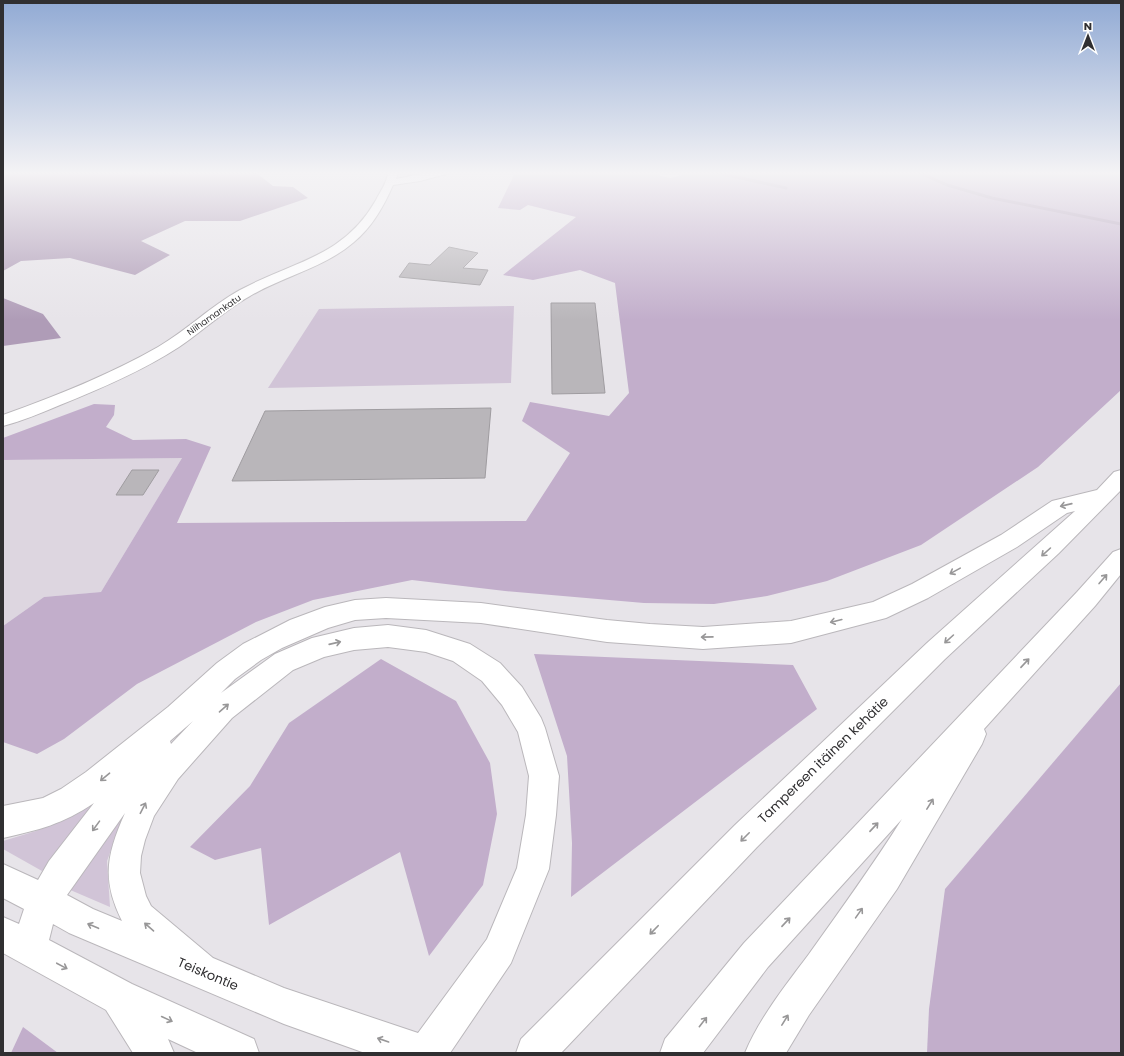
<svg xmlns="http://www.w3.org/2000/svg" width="1124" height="1056" viewBox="0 0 1124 1056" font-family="Poppins,sans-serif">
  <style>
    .built { fill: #ddd6e0 }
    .green { fill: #d1c4d7 }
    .forest { fill: #c2aecb }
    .water { fill: #af9cb7 }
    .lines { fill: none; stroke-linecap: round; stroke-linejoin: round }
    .stream { stroke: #af9cb7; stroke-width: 3 }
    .building { fill: #b9b6ba; stroke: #9f9ca0 }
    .minor-casing { stroke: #bab7bb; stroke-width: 2 }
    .highway-casing { stroke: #bab7bb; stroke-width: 2 }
    .minor { fill: #fff; fill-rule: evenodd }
    .highway { fill: #fff; fill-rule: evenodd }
    .oneway { stroke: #989798 }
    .labels { text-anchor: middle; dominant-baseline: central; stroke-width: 3.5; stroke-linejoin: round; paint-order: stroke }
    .far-street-label { font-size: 9px; fill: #302f31; stroke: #fff }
    .near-street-label { font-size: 13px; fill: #302f31; stroke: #fff }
  </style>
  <rect width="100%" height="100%" fill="#e7e4e9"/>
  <polygon class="built" points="182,458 101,592 44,597 3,626 3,460"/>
  <g class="green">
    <polygon points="514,306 511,383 268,388 319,309"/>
    <polygon points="138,787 121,823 107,861 110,907 68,889"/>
    <polygon points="108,790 42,871 3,849 3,841 36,831 73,812"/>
  </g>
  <g class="forest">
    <polygon points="508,172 644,172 670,178 691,173 1104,172 1121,175 1121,390 1038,467 921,545 827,581 767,596 714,604 644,603 505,591 412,580 313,600 256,622 137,684 64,739 37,754 3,742 3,626 44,597 101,592 182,458 3,460 3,438 94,404 115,405 114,415 106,427 133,440 186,439 211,447 177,523 526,521 570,453 522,421 530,402 609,416 629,393 615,283 580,270 533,280 503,275 576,217 528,205 520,210 498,208 514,175"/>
    <polygon points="534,654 793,665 817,709 571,897 572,843 567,756"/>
    <polygon points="381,659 456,701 490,763 497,814 483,885 429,956 400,852 269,925 261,848 215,860 190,847 250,786 289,723"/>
    <polygon points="1121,683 1121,1053 927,1053 929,1009 945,889"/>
    <polygon points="23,1027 58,1053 11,1053"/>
  </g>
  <g class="water">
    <polygon points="3,172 255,172 273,186 293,187 308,198 240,221 185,221 141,241 170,255 135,275 70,258 21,261 3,271"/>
    <polygon points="3,298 43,314 61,338 3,346"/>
  </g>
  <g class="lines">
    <g class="stream">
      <polyline points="714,172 786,188"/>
      <polyline points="918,172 947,185 992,198 1121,224"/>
    </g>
  </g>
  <g class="building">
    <polygon points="449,247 478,253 463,268 488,270 480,285 399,277 409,263 430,265"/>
    <polygon points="551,303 595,303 605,393 552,394"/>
    <polygon points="491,408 485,478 232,481 265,411"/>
    <polygon points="132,470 159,470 143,495 116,495"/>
  </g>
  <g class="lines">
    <g class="minor-casing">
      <path id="minor" d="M388,172h10l-2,7 34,-7h17l-1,2 -26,7 -27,4c-9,21 -21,42 -39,57 -30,26 -70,34 -104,54 -26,14 -47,35 -71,51 -37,24 -79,42 -119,58 -19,8 -38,16 -57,21v-11c53,-19 106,-40 155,-68 29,-17 53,-41 82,-57 53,-29 103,-32 136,-90 4,-8 12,-19 12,-28z"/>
    </g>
    <g class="highway-casing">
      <g id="highway">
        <path d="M1121,470v20l-62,63 -114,106 -188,188 -196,206h-45l5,-14 214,-214 192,-182 148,-132 -8,2 -50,34 -89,51 -42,20 -95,25 -88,6 -96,-7 -126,-19 -95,-5 -31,2 -27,8 -46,20 -21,12 -26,19 -14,14 54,-39 37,-16 42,-10 34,-3 38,5 44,14 30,19 22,24 19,31 4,10 14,48 -3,39 -7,54 -38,94 -61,90h-85l-81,-29 -215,-91 -16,-9 -4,16 83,44 122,55 5,14h-61l-30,-14 6,14h-41l-27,-43 -103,-57v-36l16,7 5,-15 -21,-11v-34l35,16 11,-19 45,-58c-31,21 -55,27 -91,35v-32l40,-8 18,-9 25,-17 82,-65 49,-44 26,-19 47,-24 35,-13 30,-7 31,-2 95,5 126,17 43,4 53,3 88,-6 82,-19 39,-18 89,-49 51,-34 45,-11 17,-18zM388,647l38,5 27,9 29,20 20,24 16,27 11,44 -3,39 -9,53 -30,71 -69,94 -134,-45 -71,-30 -62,-52 -5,-10 -6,-23 1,-17 4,-16 9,-24 24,-37 54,-61 61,-48 31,-13 30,-7zM193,721l-22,23 -1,-3zM125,813c-18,41 -24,66 -3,108l-29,-12 -26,-14z"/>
        <path d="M1121,549v25l-26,32 -111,123 2,5 -4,10 -85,145 -88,126 -23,38h-41c15,-36 41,-68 64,-99 32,-45 64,-89 93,-135l-134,148 -65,86h-43l5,-14 79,-96 333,-351 36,-40z"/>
      </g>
    </g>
    <use href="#minor" class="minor"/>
    <use href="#highway" class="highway"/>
  </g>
  <defs><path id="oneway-shaft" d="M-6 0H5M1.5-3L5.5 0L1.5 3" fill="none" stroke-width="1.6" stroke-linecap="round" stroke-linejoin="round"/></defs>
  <g class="oneway">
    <use href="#oneway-shaft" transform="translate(1066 505) rotate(167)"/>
    <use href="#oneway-shaft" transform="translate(1046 552) rotate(138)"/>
    <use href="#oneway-shaft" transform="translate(955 571) rotate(151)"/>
    <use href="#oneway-shaft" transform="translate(1103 579) rotate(-49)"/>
    <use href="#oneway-shaft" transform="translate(836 621) rotate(166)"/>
    <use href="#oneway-shaft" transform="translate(707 637) rotate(179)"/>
    <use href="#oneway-shaft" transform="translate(949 639) rotate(138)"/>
    <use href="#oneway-shaft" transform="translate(335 643) rotate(-13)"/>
    <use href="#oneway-shaft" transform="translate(1025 663) rotate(-47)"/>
    <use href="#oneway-shaft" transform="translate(224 708) rotate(-41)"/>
    <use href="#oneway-shaft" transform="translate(105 777) rotate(140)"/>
    <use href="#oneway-shaft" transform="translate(930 804) rotate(-58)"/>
    <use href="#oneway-shaft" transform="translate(143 808) rotate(-63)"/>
    <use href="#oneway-shaft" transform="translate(96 826) rotate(126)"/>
    <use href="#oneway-shaft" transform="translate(874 827) rotate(-47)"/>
    <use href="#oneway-shaft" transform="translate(745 837) rotate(135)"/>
    <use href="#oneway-shaft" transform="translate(859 913) rotate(-55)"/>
    <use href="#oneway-shaft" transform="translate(786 922) rotate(-47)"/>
    <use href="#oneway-shaft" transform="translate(93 926) rotate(-157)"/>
    <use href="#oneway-shaft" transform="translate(149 927) rotate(-139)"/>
    <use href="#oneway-shaft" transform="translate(654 930) rotate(134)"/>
    <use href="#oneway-shaft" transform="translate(62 966) rotate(28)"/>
    <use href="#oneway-shaft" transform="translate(167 1019) rotate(25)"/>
    <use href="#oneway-shaft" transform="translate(785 1020) rotate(-58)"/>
    <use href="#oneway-shaft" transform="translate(703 1022) rotate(-52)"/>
    <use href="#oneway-shaft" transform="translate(383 1040) rotate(-161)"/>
  </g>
  <linearGradient id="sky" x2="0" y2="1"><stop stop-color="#91aad4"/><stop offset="0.54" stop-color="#f4f3f5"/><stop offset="1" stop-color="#f4f3f5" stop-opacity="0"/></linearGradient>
  <rect width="1124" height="320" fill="url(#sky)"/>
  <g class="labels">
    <g class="far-street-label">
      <text transform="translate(214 315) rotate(-35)">Niihamankatu</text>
    </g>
    <g class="near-street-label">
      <text transform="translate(823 760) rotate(-44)">Tampereen itäinen kehätie</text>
      <text transform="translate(208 974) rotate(23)">Teiskontie</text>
    </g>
  </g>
  <rect width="1124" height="1056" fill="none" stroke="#302f31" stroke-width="8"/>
  <g transform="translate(1088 36)" stroke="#ffffff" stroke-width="3" paint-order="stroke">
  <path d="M0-3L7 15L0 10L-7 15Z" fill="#302f31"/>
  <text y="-6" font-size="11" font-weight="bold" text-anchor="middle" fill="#302f31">N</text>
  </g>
</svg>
